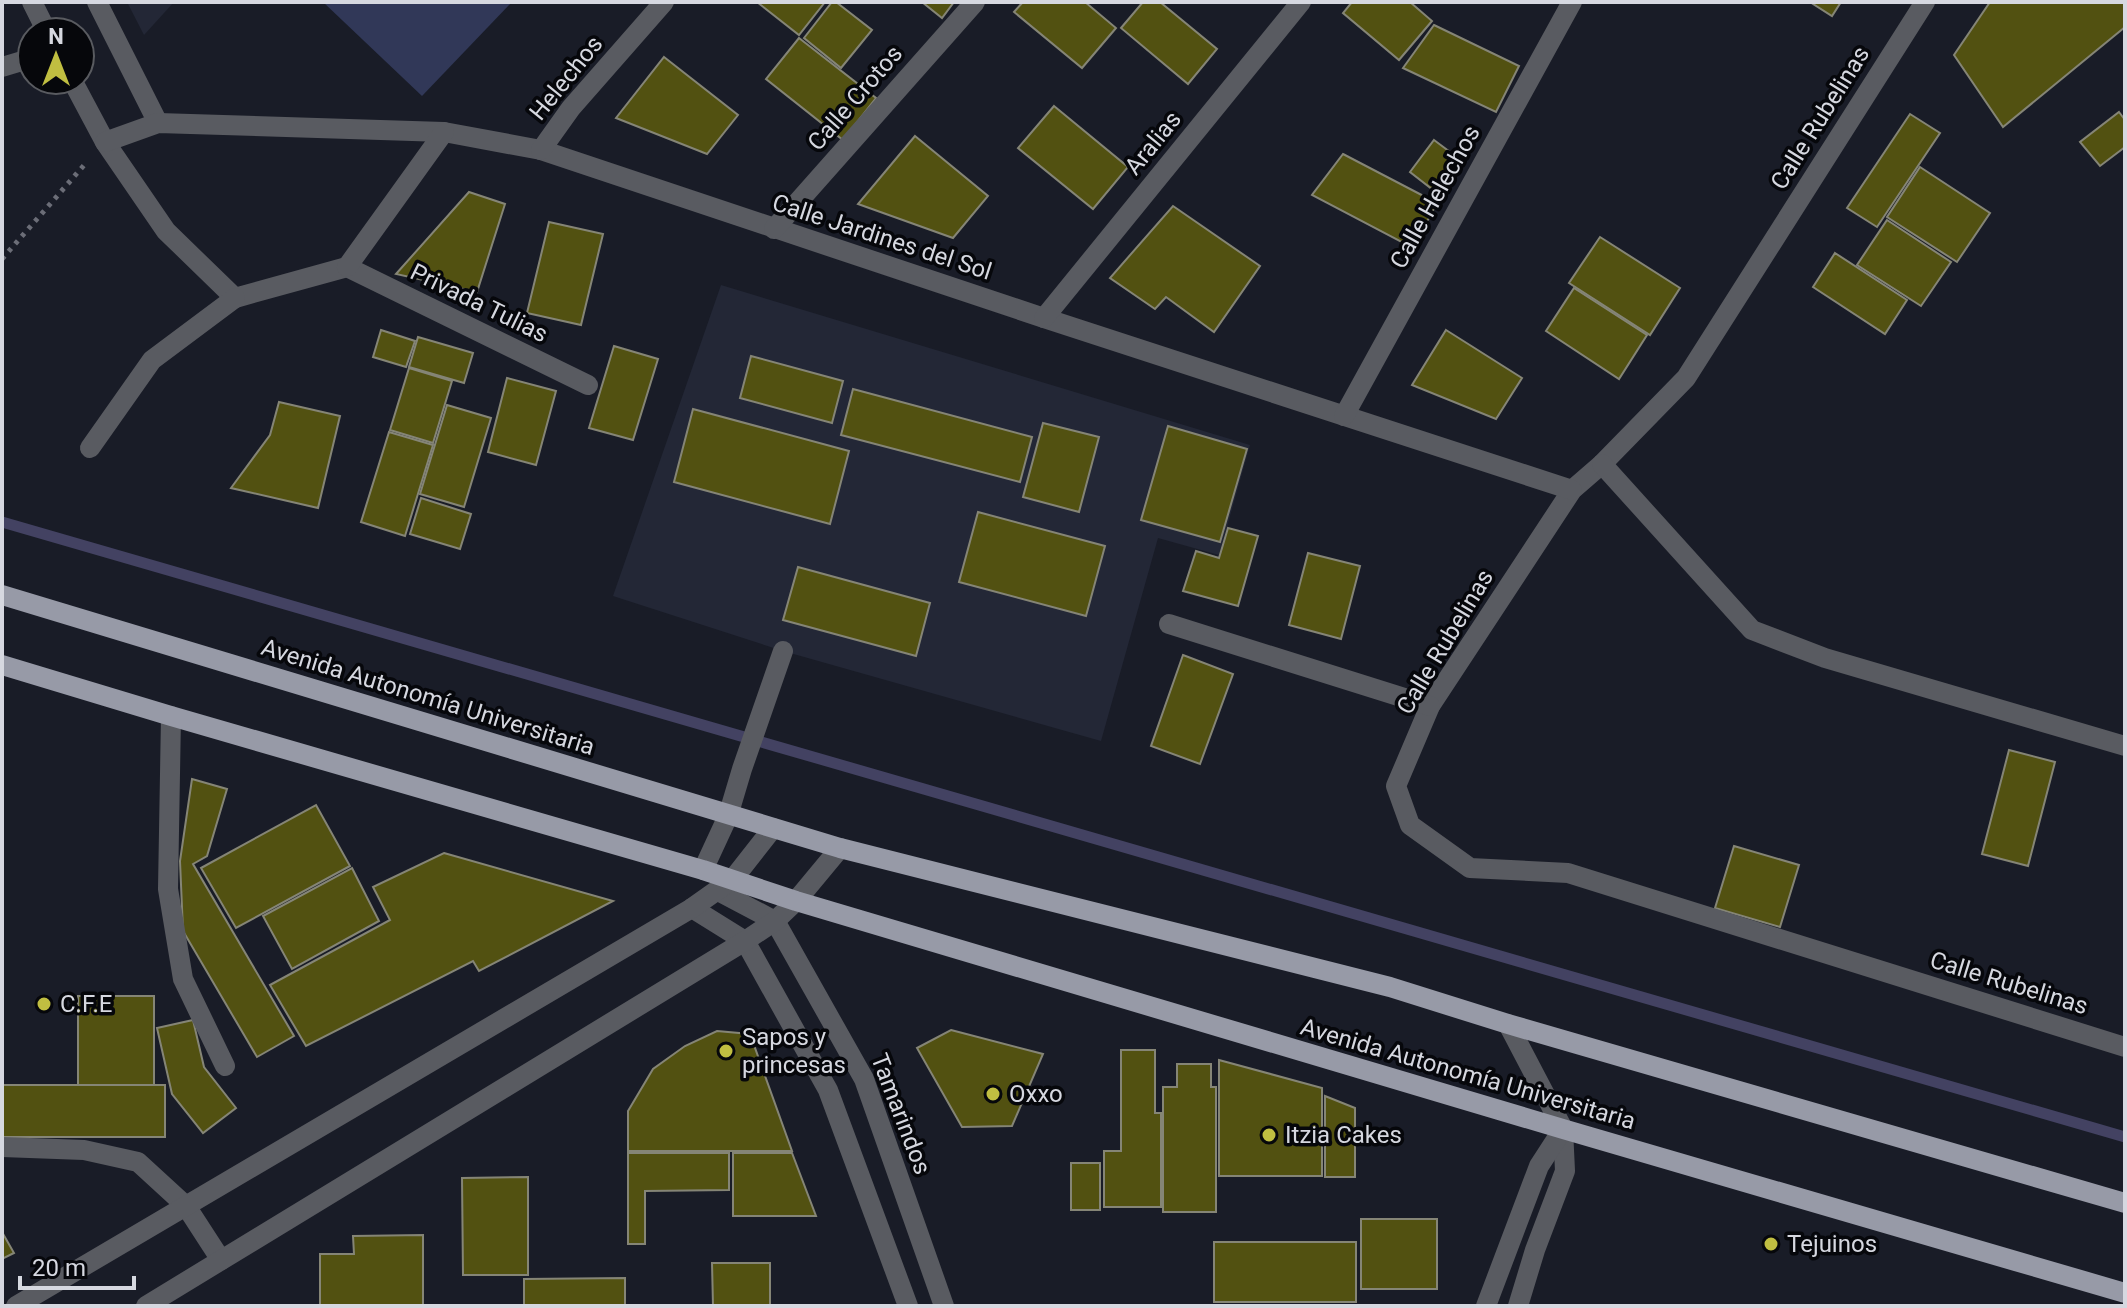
<svg xmlns="http://www.w3.org/2000/svg" width="2127" height="1308" viewBox="0 0 2127 1308" font-family="Roboto,sans-serif">
  <style>
    .built { fill: #232736 }
    .green { fill: #313858 }
    .lines { fill: none; stroke-linecap: round; stroke-linejoin: round }
    .stream { stroke: #434262; stroke-width: 11 }
    .building { fill: #525111; stroke: #858576; stroke-width: 2 }
    .path { stroke: #6b6d77; stroke-width: 5; stroke-dasharray: 4 6; stroke-linecap: butt }
    .minor { stroke: #595b61; stroke-width: 20 }
    .major { stroke: #979aa7; stroke-width: 20 }
    .poi-dot { fill: #c0be41; stroke: #06070b; stroke-width: 3 }
    .labels { text-anchor: middle; dominant-baseline: central; stroke-width: 7; stroke-linejoin: round; paint-order: stroke }
    .street-label { font-size: 24px; fill: #d6d8e0; stroke: #06070b }
    .poi-label { font-size: 24px; fill: #d6d8e0; stroke: #06070b; text-anchor: start }
  </style>
  <rect width="100%" height="100%" fill="#191c27"/>
  <g class="built">
    <polygon points="127,2 174,2 144,35"/>
    <polygon points="721,285 1250,445 1219,555 1158,538 1101,741 783,651 613,596"/>
  </g>
  <polygon class="green" points="323,2 512,2 422,96"/>
  <g class="lines">
    <polyline class="stream" points="2,522 2125,1137"/>
  </g>
  <g class="building">
    <polygon points="757,2 825,2 799,35"/>
    <polygon points="832,2 836,2 872,30 841,68 804,38"/>
    <polygon points="922,2 954,2 942,18"/>
    <polygon points="1023,2 1085,2 1116,28 1082,68 1014,12"/>
    <polygon points="1143,2 1160,2 1217,49 1188,84 1121,28"/>
    <polygon points="1352,2 1410,2 1432,21 1399,60 1343,13"/>
    <polygon points="1810,2 1841,2 1832,16"/>
    <polygon points="1990,2 2125,2 2125,27 2003,127 1954,55"/>
    <polygon points="1434,25 1519,66 1496,112 1403,68"/>
    <polygon points="799,38 876,98 843,140 766,79"/>
    <polygon points="664,57 738,115 707,154 616,118"/>
    <polygon points="1054,106 1128,167 1093,209 1018,148"/>
    <polygon points="2119,112 2125,120 2125,147 2100,166 2080,142"/>
    <polygon points="1910,114 1940,133 1877,227 1847,208"/>
    <polygon points="915,136 988,196 953,238 858,204"/>
    <polygon points="1434,140 1462,161 1437,193 1410,172"/>
    <polygon points="1343,154 1437,203 1413,248 1312,195"/>
    <polygon points="1920,167 1990,213 1957,262 1887,217"/>
    <polygon points="469,192 505,204 477,292 396,274"/>
    <polygon points="1173,206 1260,266 1214,332 1166,297 1155,309 1110,278"/>
    <polygon points="1887,220 1951,262 1921,306 1857,265"/>
    <polygon points="549,222 603,234 581,325 527,313"/>
    <polygon points="1600,237 1680,288 1650,335 1569,283"/>
    <polygon points="1835,253 1907,300 1885,334 1813,287"/>
    <polygon points="1574,288 1647,335 1619,379 1546,331"/>
    <polygon points="381,330 415,341 406,367 373,357"/>
    <polygon points="1446,330 1522,378 1496,419 1412,385"/>
    <polygon points="418,337 473,353 464,383 409,367"/>
    <polygon points="614,346 658,359 633,440 589,428"/>
    <polygon points="751,356 843,381 832,423 740,398"/>
    <polygon points="409,368 452,381 433,443 390,430"/>
    <polygon points="507,378 556,391 536,465 488,452"/>
    <polygon points="853,389 1032,437 1020,482 841,435"/>
    <polygon points="279,402 340,416 318,508 231,488 270,435"/>
    <polygon points="447,405 491,418 464,507 420,494"/>
    <polygon points="693,409 849,451 830,524 674,482"/>
    <polygon points="1043,423 1099,437 1079,512 1023,497"/>
    <polygon points="1168,426 1247,449 1220,542 1141,520"/>
    <polygon points="389,432 433,445 405,536 361,522"/>
    <polygon points="421,498 471,514 460,549 410,534"/>
    <polygon points="978,512 1105,546 1086,616 959,582"/>
    <polygon points="1228,528 1258,536 1238,606 1183,591 1196,551 1219,558"/>
    <polygon points="1308,553 1360,566 1341,639 1289,625"/>
    <polygon points="798,567 930,603 916,656 783,620"/>
    <polygon points="1183,655 1233,674 1200,764 1151,746"/>
    <polygon points="2009,750 2055,762 2028,866 1982,854"/>
    <polygon points="192,779 227,789 207,856 193,864 294,1036 257,1057 183,931 180,861"/>
    <polygon points="316,805 350,866 236,928 201,868"/>
    <polygon points="1734,846 1799,865 1780,927 1715,908"/>
    <polygon points="444,853 613,901 479,971 473,961 306,1046 270,985 390,920 373,887"/>
    <polygon points="352,868 379,921 292,969 263,916"/>
    <rect x="78" y="996" width="76" height="89"/>
    <polygon points="193,1020 204,1067 236,1108 203,1133 172,1094 157,1028"/>
    <polygon points="951,1030 1043,1054 1012,1126 962,1127 917,1048"/>
    <polygon points="717,1031 750,1034 792,1151 628,1151 628,1111 653,1069 685,1046"/>
    <polygon points="1121,1050 1155,1050 1155,1113 1161,1113 1161,1207 1104,1207 1104,1151 1121,1151"/>
    <polygon points="1219,1060 1322,1088 1322,1176 1219,1176"/>
    <polygon points="1177,1064 1211,1064 1211,1087 1216,1087 1216,1212 1163,1212 1163,1087 1177,1087"/>
    <rect x="2" y="1085" width="163" height="52"/>
    <polygon points="1325,1096 1355,1108 1355,1177 1325,1177"/>
    <polygon points="628,1153 729,1153 729,1190 645,1191 645,1244 628,1244"/>
    <polygon points="733,1153 792,1153 816,1216 733,1216"/>
    <rect x="1071" y="1163" width="29" height="47"/>
    <polygon points="528,1177 528,1275 463,1275 462,1178"/>
    <rect x="1361" y="1219" width="76" height="70"/>
    <polygon points="2,1232 14,1253 2,1259"/>
    <polygon points="423,1235 423,1306 320,1306 320,1254 354,1254 353,1236"/>
    <rect x="1214" y="1242" width="142" height="60"/>
    <polygon points="712,1263 770,1263 770,1306 713,1306"/>
    <polygon points="625,1278 625,1306 524,1306 524,1279"/>
  </g>
  <g class="lines">
    <polyline class="path" points="2,259 86,163"/>
    <g class="minor">
      <polyline points="32,2 47,32"/>
      <polyline points="97,2 158,123"/>
      <polyline points="1925,2 1686,378 1602,464 1572,490 1430,706 1396,786 1410,825 1470,868 1568,873 2125,1047"/>
      <polyline points="2,67 32,58"/>
      <polyline points="72,80 105,142 166,231 235,298 347,267"/>
      <polyline points="105,142 158,123 444,132 541,150 1044,318 1572,490"/>
      <polyline points="541,150 571,108 664,2"/>
      <polyline points="774,229 975,2"/>
      <polyline points="347,267 588,385"/>
      <polyline points="347,267 444,132"/>
      <polyline points="1044,318 1301,2"/>
      <polyline points="1344,416 1572,2"/>
      <polyline points="90,448 152,360 235,298"/>
      <polyline points="1602,464 1752,630 1825,658 2125,746"/>
      <polyline points="1169,624 1430,706"/>
      <polyline points="171,716 168,889 183,979 225,1066"/>
      <polyline points="703,870 728,816 742,769 783,651"/>
      <polyline points="718,891 775,921 864,1079 944,1306"/>
      <polyline points="692,908 745,941 828,1090 908,1306"/>
      <polyline points="1508,1024 1563,1129 1565,1171 1535,1250 1518,1306"/>
      <polyline points="2,1147 84,1150 138,1162 186,1206 221,1260"/>
      <polyline points="16,1306 692,908 733,879 773,828"/>
      <polyline points="146,1306 745,941 775,921 796,901 840,848"/>
      <polyline points="1486,1306 1539,1166 1563,1129"/>
    </g>
    <g class="major">
      <polyline points="2,595 840,848 1390,987 1508,1024 2125,1203"/>
      <polyline points="2,665 171,716 703,870 796,901 1563,1129 2125,1293"/>
    </g>
  </g>
  <g class="poi-dot">
    <circle cx="44" cy="1004" r="8"/>
    <circle cx="726" cy="1051" r="8"/>
    <circle cx="993" cy="1094" r="8"/>
    <circle cx="1269" cy="1135" r="8"/>
    <circle cx="1771" cy="1244" r="8"/>
  </g>
  <g class="labels">
    <g class="street-label">
      <text transform="translate(566 78) rotate(-51)">Helechos</text>
      <text transform="translate(855 98) rotate(-49)">Calle Crotos</text>
      <text transform="translate(1820 118) rotate(-58)">Calle Rubelinas</text>
      <text transform="translate(1153 143) rotate(-51)">Aralias</text>
      <text transform="translate(1435 197) rotate(-61)">Calle Helechos</text>
      <text transform="translate(882 237) rotate(18)">Calle Jardines del Sol</text>
      <text transform="translate(479 303) rotate(26)">Privada Tulias</text>
      <text transform="translate(1445 642) rotate(-59)">Calle Rubelinas</text>
      <text transform="translate(428 697) rotate(17)">Avenida Autonomía Universitaria</text>
      <text transform="translate(2009 983) rotate(17)">Calle Rubelinas</text>
      <text transform="translate(1468 1074) rotate(16)">Avenida Autonomía Universitaria</text>
      <text transform="translate(901 1114) rotate(69)">Tamarindos</text>
    </g>
    <g class="poi-label">
      <text x="60" y="1004">C.F.E</text>
      <text x="742" y="1037">Sapos y<tspan x="742" dy="28">princesas</tspan></text>
      <text x="1009" y="1094">Oxxo</text>
      <text x="1285" y="1135">Itzia Cakes</text>
      <text x="1787" y="1244">Tejuinos</text>
    </g>
  </g>
  <rect width="2127" height="1308" fill="none" stroke="#d6d8e0" stroke-width="8"/>
  <g transform="translate(56 56)"><circle r="38" fill="#06070b" stroke="#595b60" stroke-width="2"/>
  <path d="M0-6L14 30L0 20L-14 30Z" fill="#c0be41"/>
  <text y="-12" font-size="22" font-weight="bold" text-anchor="middle" fill="#d6d8e0">N</text>
  </g>
  <path d="M20 1276v12h114v-12" fill="none" stroke="#d6d8e0" stroke-width="4"/>
  <text x="32" y="1276" font-size="24" fill="#d6d8e0" stroke="#06070b" stroke-width="6" paint-order="stroke">20 m</text>
</svg>
